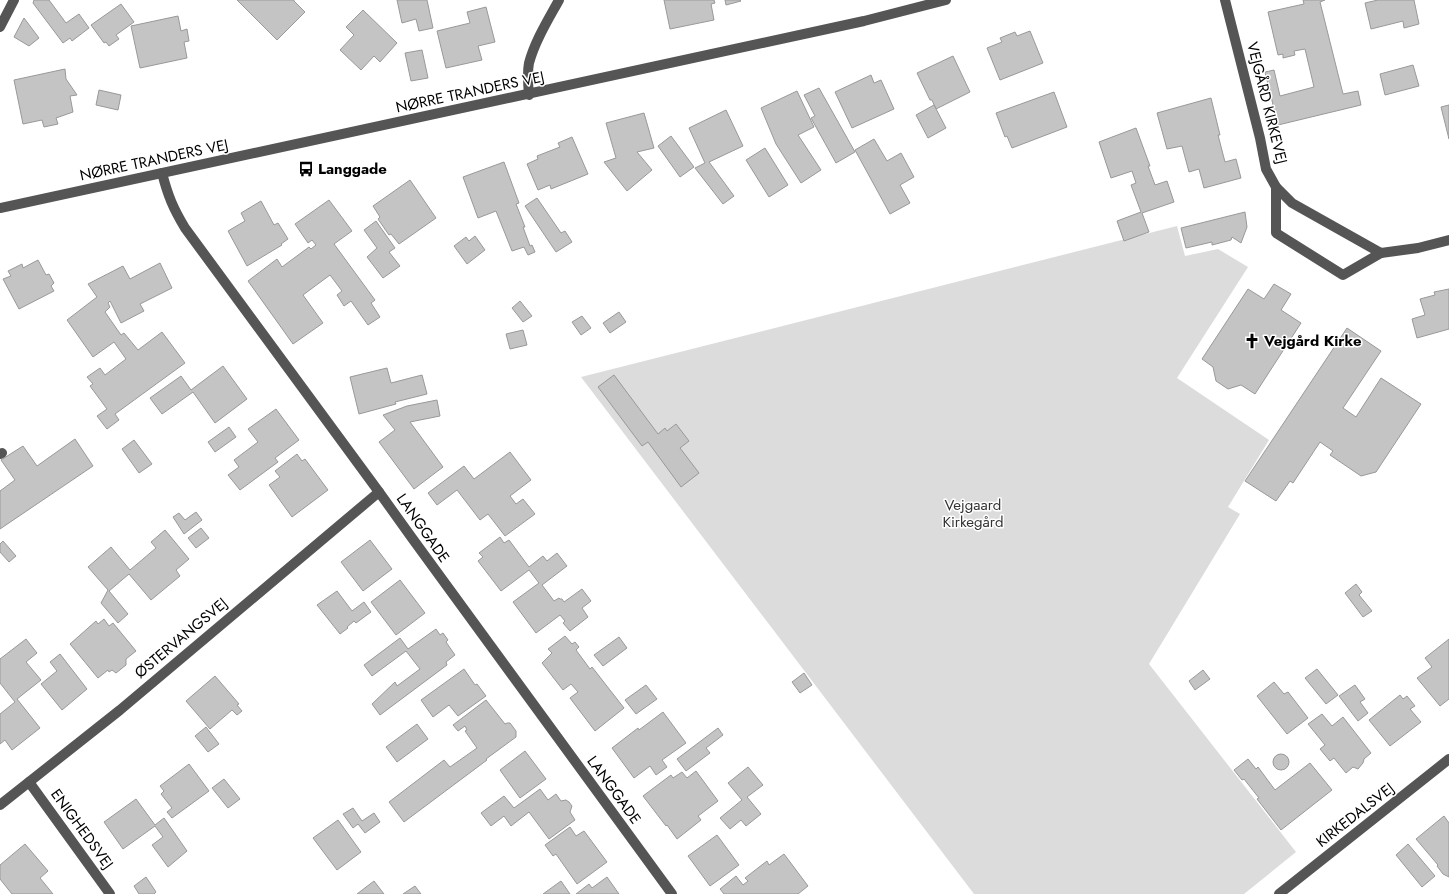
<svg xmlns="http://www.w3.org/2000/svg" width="1449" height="894" viewBox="0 0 1449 894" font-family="Jost,sans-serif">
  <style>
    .green { fill: #dcdcdc }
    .building { fill: #c4c4c4; stroke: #999 }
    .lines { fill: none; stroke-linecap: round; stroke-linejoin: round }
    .minor { stroke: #555; stroke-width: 10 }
    .labels { text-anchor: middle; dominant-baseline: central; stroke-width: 3; stroke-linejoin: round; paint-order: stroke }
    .street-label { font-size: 15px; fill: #000; stroke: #fff }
    .poi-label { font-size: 15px; font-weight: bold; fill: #000; stroke: #fff; text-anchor: start }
    .park-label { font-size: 15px; fill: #333; stroke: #fff }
  </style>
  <rect width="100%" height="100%" fill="#fff"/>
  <polygon class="green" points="1177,226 1185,256 1218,249 1248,267 1177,378 1269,440 1228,507 1240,514 1149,664 1296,852 1244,894 974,894 581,377"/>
  <g class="building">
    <polygon points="34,0 49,0 66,23 79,14 89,28 72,41 70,38 63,43 33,3"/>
    <polygon points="237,0 294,0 294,1 305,12 277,40"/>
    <polygon points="397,0 427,0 433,28 419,31 416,19 402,23"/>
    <polygon points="664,0 714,0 715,3 711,4 714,20 670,29"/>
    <polygon points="725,0 740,0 741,1 726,5"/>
    <polygon points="1303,0 1325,0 1320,2 1343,94 1358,91 1361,105 1278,125 1265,72 1274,70 1280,96 1314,87 1305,49 1294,51 1295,55 1283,58 1283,54 1278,55 1268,12 1304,4"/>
    <polygon points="1378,0 1414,0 1419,24 1404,28 1403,21 1371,29 1365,3"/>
    <polygon points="121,4 134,22 116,35 119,39 109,46 106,42 104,43 91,25"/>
    <polygon points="486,7 495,42 478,46 482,60 446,68 437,31 470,23 467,12"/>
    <polygon points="363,10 397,43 380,62 374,56 361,70 340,50 354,35 346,27"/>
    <polygon points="178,16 181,31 187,29 189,41 184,42 187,58 140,68 131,26"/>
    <polygon points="24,18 39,38 29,46 14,37"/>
    <polygon points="1030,31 1043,63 1000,80 987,48 1002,42 1000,38 1015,32 1017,36"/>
    <polygon points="422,50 428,78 411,81 405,53"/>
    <polygon points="953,56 970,92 936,109 932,100 930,100 917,73"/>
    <polygon points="1413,65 1419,86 1385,95 1380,74"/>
    <polygon points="65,69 66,79 77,95 70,96 73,112 56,118 58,124 44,127 42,120 23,124 14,80"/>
    <polygon points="871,75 874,83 881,80 894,109 852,128 835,92"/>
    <polygon points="819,88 855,152 836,163 811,118 815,116 804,95"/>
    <polygon points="99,90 121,95 118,110 96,105"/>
    <polygon points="797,91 814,127 798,135 821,170 801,183 776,144 761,108"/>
    <polygon points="1054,92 1067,127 1012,148 1007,136 1005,137 996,113"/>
    <polygon points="1211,98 1220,135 1218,135 1225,162 1236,159 1241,178 1204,188 1199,169 1189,172 1182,146 1167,149 1157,113"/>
    <polygon points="934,105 946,128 928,138 916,115"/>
    <polygon points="1449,105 1449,139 1441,107"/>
    <polygon points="726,110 743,146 709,162 734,196 723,204 695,168 705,163 689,128"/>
    <polygon points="644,113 654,148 637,152 652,170 627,191 604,162 616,158 606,123"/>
    <polygon points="1136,128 1150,166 1148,166 1155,185 1167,181 1174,202 1142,213 1149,232 1124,241 1117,221 1141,212 1131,185 1136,183 1132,171 1111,178 1099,142"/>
    <polygon points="671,136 694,167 680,177 658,146"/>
    <polygon points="572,137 588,174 551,189 550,185 538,190 527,164 538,159 537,156 560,147 558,143"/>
    <polygon points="874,139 887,161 901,153 914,177 900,185 910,203 890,214 855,150"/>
    <polygon points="765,148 788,185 769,197 746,160"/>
    <polygon points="504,162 519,203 516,204 525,227 523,227 530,246 532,245 535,252 528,255 524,247 512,251 496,211 478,218 463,177"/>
    <polygon points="410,180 436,218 399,244 391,234 389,235 378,219 380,217 373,206"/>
    <polygon points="537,198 561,233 565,231 572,242 556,252 525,206"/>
    <polygon points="329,200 352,231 334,244 375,300 371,303 380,317 368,325 351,301 344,306 337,295 342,291 330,275 303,295 323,323 293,344 248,281 277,259 282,267 309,247 311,249 316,245 312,240 308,243 295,224"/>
    <polygon points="261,201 274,225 278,223 288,239 281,244 282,245 247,266 228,231 245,221 241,213"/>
    <polygon points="1245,212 1247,227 1241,243 1232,237 1231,240 1212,245 1212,242 1186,248 1181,228"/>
    <polygon points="376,221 395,248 389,252 400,266 383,278 367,257 377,248 364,230"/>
    <polygon points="475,236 485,250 467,264 454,246 466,237 469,241"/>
    <polygon points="38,260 46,275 49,274 54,283 51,286 54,291 19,309 3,279 11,276 8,271 22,264 23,268"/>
    <polygon points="160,263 172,288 140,304 144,311 121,323 110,301 108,303 110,307 105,312 121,335 124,333 138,350 162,332 185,363 115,414 119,420 107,429 97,416 107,409 90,386 93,384 87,377 100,368 105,375 126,359 114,342 93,357 67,320 97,297 88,284 123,266 130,279"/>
    <polygon points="1274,284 1291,294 1281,310 1301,323 1255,394 1241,385 1228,389 1216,381 1213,367 1202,359 1248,289 1264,299"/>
    <polygon points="1449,289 1449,329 1417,338 1412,319 1425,315 1420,299 1435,295 1434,292"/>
    <polygon points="520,301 532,316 523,322 512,308"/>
    <polygon points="619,312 626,322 610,333 603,323"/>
    <polygon points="582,316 591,328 581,335 572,322"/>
    <polygon points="1347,328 1381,351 1343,408 1356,417 1381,378 1421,404 1376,472 1361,476 1330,455 1333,451 1320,442 1293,483 1290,481 1276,501 1245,481"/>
    <polygon points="523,330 527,345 510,349 506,334"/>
    <polygon points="223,366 247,399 215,423 193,392 162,414 150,398 181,376 191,390"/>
    <polygon points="387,368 391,383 422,375 427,394 395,402 396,404 359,414 350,377"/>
    <polygon points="614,375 658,434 665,428 667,431 676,424 689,441 680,448 699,473 681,487 648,442 642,446 598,387"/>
    <polygon points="437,400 440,416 410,422 443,467 414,489 379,442 395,430 383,415 407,406"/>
    <polygon points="276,409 299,440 275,458 278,462 240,490 228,475 239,467 234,460 258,442 248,429"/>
    <polygon points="229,427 236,437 215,452 208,442"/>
    <polygon points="75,439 93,466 0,529 0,491 15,480 1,460 23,446 37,466"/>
    <polygon points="134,440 152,464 139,473 122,449"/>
    <polygon points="510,452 531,480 510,496 516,504 523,499 535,514 505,536 488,514 480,520 457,490 437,505 428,493 464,466 474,479"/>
    <polygon points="297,454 302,461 305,459 328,490 292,517 269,485 280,477 275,471"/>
    <polygon points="196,512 202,520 184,534 173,517 179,513 185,520"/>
    <polygon points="201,528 209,538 196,548 188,538"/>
    <polygon points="165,530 189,559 176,570 180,576 151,600 129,574 109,591 128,614 118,623 101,603 108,590 88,567 111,547 130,570 156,548 151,542"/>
    <polygon points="500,537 504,543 509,540 529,567 543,556 547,561 557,553 567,566 542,585 554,601 559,598 560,599 562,599 564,602 582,589 591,601 582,608 588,617 570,631 563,623 565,621 560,615 536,633 513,602 539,583 529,570 501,591 478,561 483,557 479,553"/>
    <polygon points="370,540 392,569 363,591 341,562"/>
    <polygon points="3,541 16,556 9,562 0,552 0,544"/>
    <polygon points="400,580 425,613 396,635 371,602"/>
    <polygon points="1356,584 1362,592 1359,595 1372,611 1363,617 1345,593"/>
    <polygon points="337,591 352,611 364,602 371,612 356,623 354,621 347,627 348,628 340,634 317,605"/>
    <polygon points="104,619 109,626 113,623 136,651 126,659 126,665 116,673 112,670 109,672 108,670 98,678 70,644 96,621 98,624"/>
    <polygon points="436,629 440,635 443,633 448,640 446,642 455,655 446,662 447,665 380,715 372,704 395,682 397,686 420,669 406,651 372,676 364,665 400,638 408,649"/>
    <polygon points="565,636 572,644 575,642 579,647 576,650 590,669 592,667 624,708 595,731 570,698 578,692 571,684 563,690 542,663 552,653 548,649"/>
    <polygon points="619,637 627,648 603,666 594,655"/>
    <polygon points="26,639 37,653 26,662 41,680 17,699 40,728 12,750 5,740 0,744 0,714 15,702 0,683 0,659"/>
    <polygon points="1449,639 1449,699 1440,706 1417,678 1432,667 1425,658"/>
    <polygon points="60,654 87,689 62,710 41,684 57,671 50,662"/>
    <polygon points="464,669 475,685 477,684 486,696 458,716 449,705 433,717 421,700"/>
    <polygon points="1317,669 1338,695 1326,704 1305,678"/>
    <polygon points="1203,670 1210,679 1195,690 1189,681"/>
    <polygon points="804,673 812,685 800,693 792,682"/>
    <polygon points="215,676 239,704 237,705 242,711 237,715 232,710 210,729 186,701"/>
    <polygon points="1274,682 1284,694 1288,692 1308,718 1287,734 1257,696"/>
    <polygon points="646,685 657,699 636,714 625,700"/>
    <polygon points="1355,685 1365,699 1360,702 1368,713 1358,721 1339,696"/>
    <polygon points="1400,695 1403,699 1407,696 1415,706 1410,709 1421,722 1390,746 1369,720"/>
    <polygon points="486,700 505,724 507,723 510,723 516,731 516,737 486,759 487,760 404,822 389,802 444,760 450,767 477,748 465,731 467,730 465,726 458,731 453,725"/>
    <polygon points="663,712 686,743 662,760 667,767 656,775 650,766 634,778 612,748 638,728 639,730"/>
    <polygon points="1322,714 1332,726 1343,717 1371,753 1364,759 1363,763 1358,769 1353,767 1346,773 1334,758 1330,761 1320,749 1325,745 1308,724"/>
    <polygon points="417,724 428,739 397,762 386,747"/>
    <polygon points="206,727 219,744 208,752 195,736"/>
    <polygon points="718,728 723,735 706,748 710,753 686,771 677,759"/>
    <polygon points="525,751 546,779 520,798 500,770"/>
    <circle cx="1281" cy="762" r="8"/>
    <polygon points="1248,759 1256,769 1258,767 1275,790 1310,763 1332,790 1281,830 1257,799 1259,798 1244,779 1242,780 1234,770"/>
    <polygon points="189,764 209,791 172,818 167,812 172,808 161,794 164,791 160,786"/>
    <polygon points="748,767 763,785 747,797 761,814 746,826 741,820 730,829 720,818 742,800 728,783"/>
    <polygon points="696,771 718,801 698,816 701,820 677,839 667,825 666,826 643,796 671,775 673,778 682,772 687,778"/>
    <polygon points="224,779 240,799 228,808 212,788"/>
    <polygon points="540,789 548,800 556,794 561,801 566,800 569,802 572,806 570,812 575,820 549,839 529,812 511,826 504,816 491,826 481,813 504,796 514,808"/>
    <polygon points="136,799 155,825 164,818 187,851 168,867 152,845 163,837 155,826 123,849 104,822"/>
    <polygon points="353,808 362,821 374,813 380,822 365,833 358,824 353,828 343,814"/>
    <polygon points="1444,816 1449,823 1449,877 1443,874 1437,866 1438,865 1416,839"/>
    <polygon points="338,820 361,852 337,870 313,838"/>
    <polygon points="570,827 576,836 584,831 607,862 577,884 556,854 553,856 545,845"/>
    <polygon points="717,835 739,865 710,886 688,856"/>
    <polygon points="25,844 48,871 40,878 53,894 12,894 0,879 0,865"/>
    <polygon points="1408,844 1435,876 1422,887 1396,855"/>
    <polygon points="784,854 808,886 798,894 724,894 720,889 736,876 743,885 748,881 745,878 767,861 769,865"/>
    <polygon points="146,877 156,892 154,894 139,894 134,886"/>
    <polygon points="607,877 619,894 576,894 589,884 592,888"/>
    <polygon points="374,881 384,894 357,894"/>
    <polygon points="561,881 570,894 543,894"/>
    <polygon points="415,886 421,894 403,894"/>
  </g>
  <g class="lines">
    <g class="minor">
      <polyline points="1225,0 1260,138 1266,169 1276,187 1292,203 1381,253 1418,248 1449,240"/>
      <polyline points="0,27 14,0"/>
      <path d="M529,95c-1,-11 -2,-22 0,-32 6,-22 19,-43 30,-63"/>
      <path d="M162,173c6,23 11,35 23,55l194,264 33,46 260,356"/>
      <polyline points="1276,187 1276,233 1343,275 1381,253"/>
      <polyline points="0,208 864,21 946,0"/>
      <polyline points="0,454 2,453"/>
      <polyline points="29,782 110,894"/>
      <polyline points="0,805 120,710 379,492"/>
      <polyline points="1279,894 1449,759"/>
    </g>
  </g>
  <defs>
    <g id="bus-bare" transform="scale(1.2)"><path d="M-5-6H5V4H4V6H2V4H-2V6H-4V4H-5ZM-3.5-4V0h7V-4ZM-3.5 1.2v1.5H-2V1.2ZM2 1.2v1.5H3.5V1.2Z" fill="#000" stroke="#fff" stroke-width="2.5" paint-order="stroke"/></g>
    <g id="church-bare" transform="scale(1.2)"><path d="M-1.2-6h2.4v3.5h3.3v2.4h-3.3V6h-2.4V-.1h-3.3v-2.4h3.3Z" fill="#000" stroke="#fff" stroke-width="2.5" paint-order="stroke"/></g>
  </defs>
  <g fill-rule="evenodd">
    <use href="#bus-bare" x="306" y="169"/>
    <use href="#church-bare" x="1252" y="341"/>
  </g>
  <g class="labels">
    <g class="street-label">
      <text transform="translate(470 92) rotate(-12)">NØRRE TRANDERS VEJ</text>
      <text transform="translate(1267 103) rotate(76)">VEJGÅRD KIRKEVEJ</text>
      <text transform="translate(154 160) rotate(-12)">NØRRE TRANDERS VEJ</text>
      <text transform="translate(423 528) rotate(55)">LANGGADE</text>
      <text transform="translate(181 638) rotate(-40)">ØSTERVANGSVEJ</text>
      <text transform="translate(614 790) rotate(54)">LANGGADE</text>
      <text transform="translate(1355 815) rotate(-38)">KIRKEDALSVEJ</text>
      <text transform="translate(82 829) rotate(54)">ENIGHEDSVEJ</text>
    </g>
    <g class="poi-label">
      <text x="318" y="169">Langgade</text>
      <text x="1264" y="341">Vejgård Kirke</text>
    </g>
    <g class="park-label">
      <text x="973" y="505">Vejgaard<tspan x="973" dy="17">Kirkegård</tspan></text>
    </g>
  </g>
</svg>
